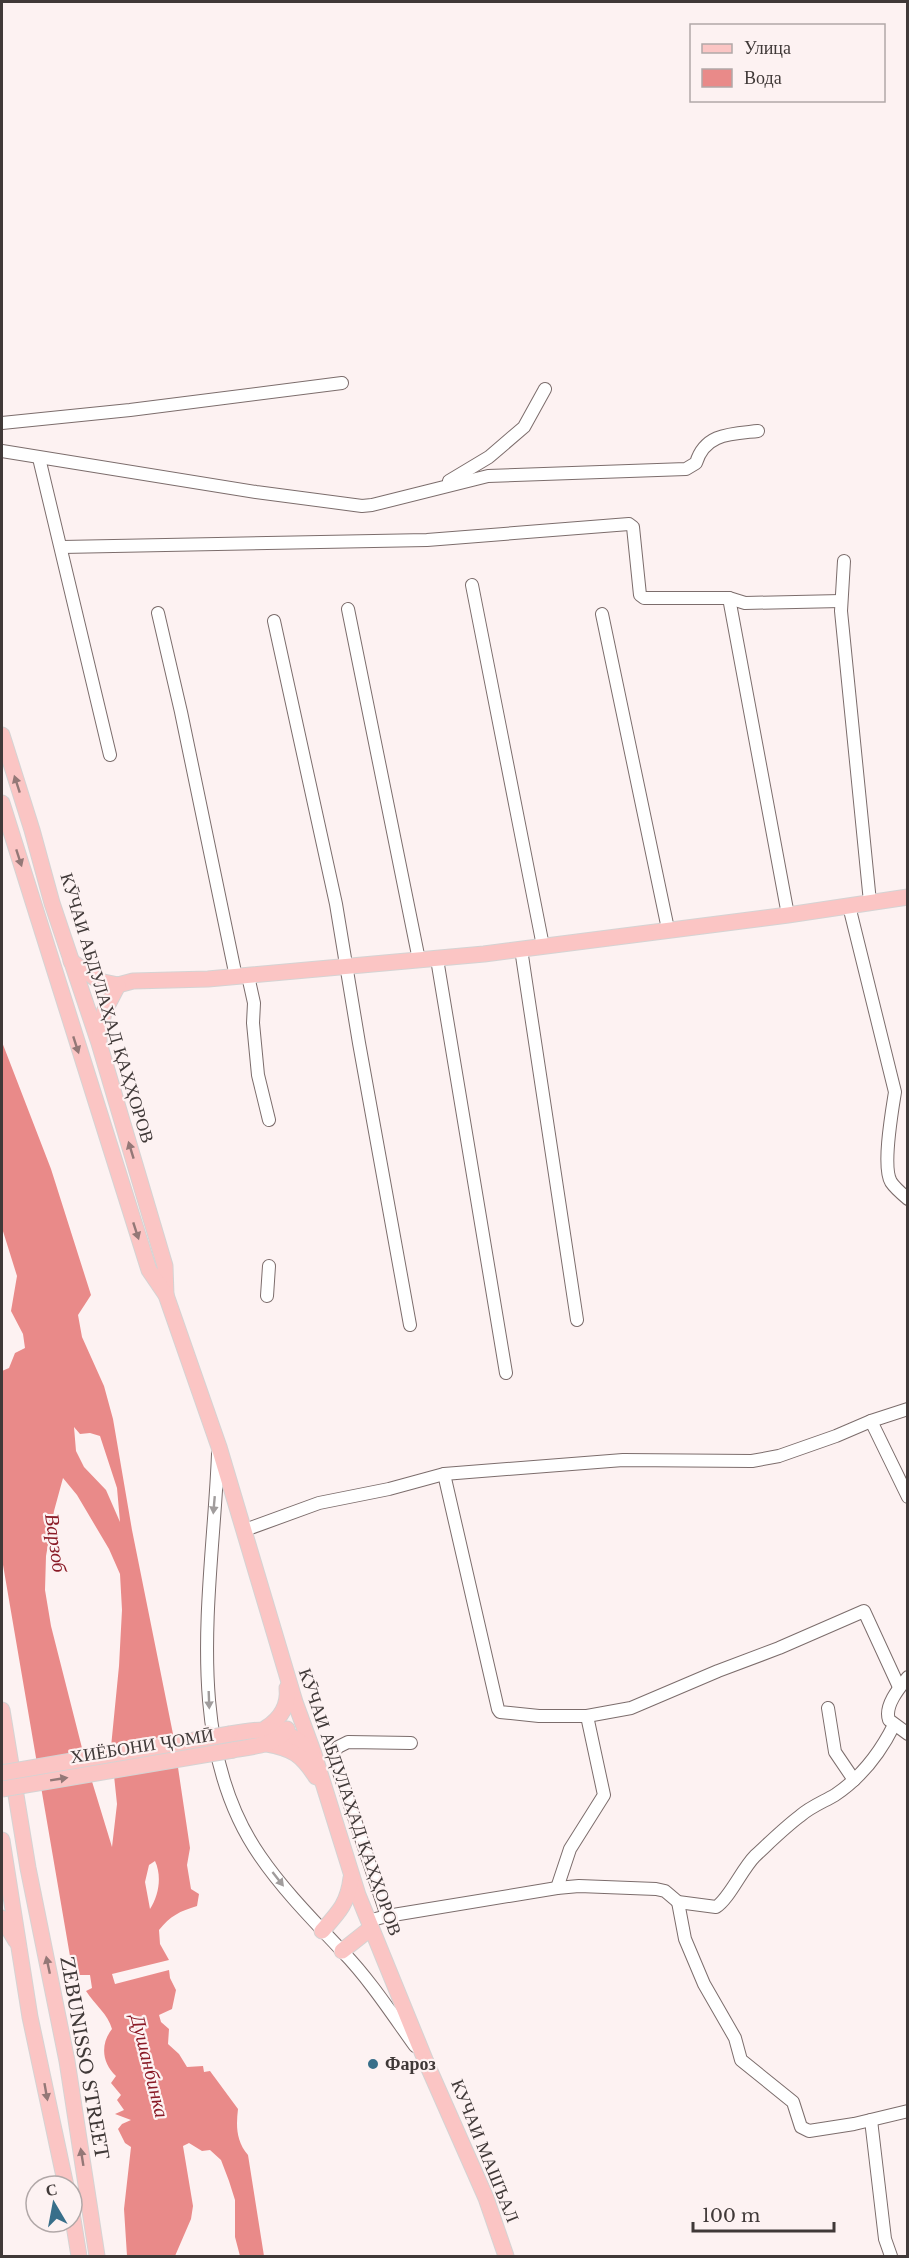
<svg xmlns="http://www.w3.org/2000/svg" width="909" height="2258" viewBox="0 0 909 2258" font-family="'Libre Baskerville',serif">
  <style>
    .water { fill: #e98a89; fill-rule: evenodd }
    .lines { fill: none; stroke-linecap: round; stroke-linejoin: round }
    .minor-casing { stroke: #7c6d6c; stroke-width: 14 }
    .major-casing { stroke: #d5d3d3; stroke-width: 17 }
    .minor { stroke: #fff; stroke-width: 12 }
    .major { stroke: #fbc5c4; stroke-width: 15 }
    .major-bridge-casing { stroke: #d5d3d3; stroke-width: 17; stroke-linecap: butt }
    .major-bridge { stroke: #fbc5c4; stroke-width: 15 }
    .oneway { fill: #947877 }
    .oneway2 { fill: #a09c9c }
    .poi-dot { fill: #386f8a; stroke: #fdf2f2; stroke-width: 2 }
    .labels { text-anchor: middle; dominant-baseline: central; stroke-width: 4.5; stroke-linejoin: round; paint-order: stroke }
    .street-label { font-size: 18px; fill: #403938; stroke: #fdf2f2 }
    .poi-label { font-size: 18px; font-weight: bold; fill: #403938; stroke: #fdf2f2; text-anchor: start }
    .water-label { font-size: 20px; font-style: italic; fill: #8a1b27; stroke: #fdf2f2 }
  </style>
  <rect width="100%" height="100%" fill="#fdf2f2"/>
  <path class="water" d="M2,1042l49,127 40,126 -13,20 4,22 22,49 9,33 19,111 41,204 17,114 -3,17 4,24 8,5 -2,12c-17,5 -27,10 -38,24l1,14 9,16 -57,14 3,10 54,-14 1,8 6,12 -4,19 -13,6 2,7 8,7 -1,15 11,10 8,13 16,-1 1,6 6,-1 28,38c-2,17 -2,32 10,46l16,101h-24l-5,-19v-37l-6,-19 -8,-21 -11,-10 -8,1 -13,-8 -6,3 10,60 -2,13 -16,37h-48l-3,-47 7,-62 -6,-4 -7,-14 4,-5 9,-4 -16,-6 9,-4 -7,-10 4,-5 -10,-12 5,-7c-14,-13 -16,-32 -4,-47 -4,-15 -17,-24 -26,-38l6,-3 -2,-13h-11l-8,-13 -69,-403v-188l7,-3 6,-15 10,-5 -2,-14 -12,-23 6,-35 -15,-48zM74,1427l6,7 10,-1 10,3 17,52 3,34 -14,-32 -22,-23 -8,-16zM63,1478l14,17 32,54 11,25 2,36 -3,56 -8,81 6,57 -5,43 -29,-95 -32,-126 -6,-36 1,-34 8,-45zM155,1861c7,15 4,34 -5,48l-5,-27 4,-17z"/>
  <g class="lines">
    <g class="minor-casing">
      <g id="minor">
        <polyline points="2,423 130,410 342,383"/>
        <path d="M2,451l254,41 106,14 10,-1 116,-29 198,-7 10,-6c9,-30 35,-29 62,-32"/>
        <polyline points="39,458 110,755"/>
        <polyline points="449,481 489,457 524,427 545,389"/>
        <polyline points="62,547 427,540 629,524 633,527 640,595 644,598 729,598 745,603 841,601"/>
        <polyline points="844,561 841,611 870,902"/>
        <polyline points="472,585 543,946"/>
        <polyline points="729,598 788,915"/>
        <polyline points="348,609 419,960"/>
        <polyline points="158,613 181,712 236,977"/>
        <polyline points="602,614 668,929"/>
        <polyline points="274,621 336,904 359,1043 410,1325"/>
        <path d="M849,906l46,186c-3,19 -13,75 -4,90 4,6 11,12 17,17"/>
        <polyline points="521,949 577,1320"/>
        <polyline points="437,959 506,1373"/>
        <polyline points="248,976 254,1003 253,1023 258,1075 269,1120"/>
        <polyline points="267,1296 269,1266"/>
        <polyline points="908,1409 871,1421 908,1497"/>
        <path d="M218,1454c-5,131 -38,287 42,402 24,35 54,65 83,96 27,28 49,62 72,94"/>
        <polyline points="444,1474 498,1709 500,1712 539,1716 587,1716 631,1708 718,1671 779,1648 864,1611 899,1687"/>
        <polyline points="245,1530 319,1503 389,1489 444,1474 623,1460 752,1461 779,1456 836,1436 871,1421"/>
        <path d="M908,1677c-9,11 -24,29 -19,43l19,14"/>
        <polyline points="828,1708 835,1752 854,1780"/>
        <polyline points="557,1888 570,1849 604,1795 587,1716"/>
        <polyline points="678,1902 685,1939 704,1984 735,2038 741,2060 793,2102 801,2127 809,2131 854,2124 908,2111"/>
        <polyline points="387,1916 333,1754 338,1747 348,1742 411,1743"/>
        <path d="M368,1921l19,-5 170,-28 22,-2 77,3 9,2 13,11 38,5c13,-8 26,-38 39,-51 14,-13 29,-28 45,-40 10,-9 23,-14 35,-21 27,-18 45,-42 59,-70"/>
        <polyline points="871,2120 885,2239 891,2256"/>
      </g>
    </g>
    <g class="major-casing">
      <g id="major">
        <polyline points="2,735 32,830 52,903 99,1043 165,1266 166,1295"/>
        <polyline points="2,803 149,1270 166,1295 219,1447 295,1702 314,1754 358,1895 426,2062 486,2198 506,2256"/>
        <polyline points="71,961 99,981 118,985 133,981 208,979 484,954 788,915 908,897"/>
        <polyline points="99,1040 104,1012 118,985"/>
        <polyline points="2,1710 28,1868 67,2061 97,2256"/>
        <path d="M266,1728c14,-9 23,-22 21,-40"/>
        <path d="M230,1734c36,-6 55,-9 82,18"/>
        <path d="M266,1744c27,5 35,10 50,33"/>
        <path d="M233,1750c18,-3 44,-5 54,-21"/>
        <polyline points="2,1840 30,2017 66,2186"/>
        <polyline points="2,1918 16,1941"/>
        <path d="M322,1931c17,-19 26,-28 29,-53"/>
        <polyline points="342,1951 371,1928"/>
        <polyline points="72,2213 79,2256"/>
      </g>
    </g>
    <use href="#minor" class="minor"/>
    <use href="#major" class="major"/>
    <g class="major-bridge-casing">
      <g id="major-bridge">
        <polyline points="2,1773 230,1734"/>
        <polyline points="2,1789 233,1750"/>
      </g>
    </g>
    <use href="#major-bridge" class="major-bridge"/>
  </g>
  <defs><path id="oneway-solid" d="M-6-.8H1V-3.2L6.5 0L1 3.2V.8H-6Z" transform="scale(1.5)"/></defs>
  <g class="oneway">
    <use href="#oneway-solid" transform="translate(17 784) rotate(-108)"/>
    <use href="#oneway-solid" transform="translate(19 858) rotate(72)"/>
    <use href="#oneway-solid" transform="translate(76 1045) rotate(72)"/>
    <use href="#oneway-solid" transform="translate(131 1150) rotate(-107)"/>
    <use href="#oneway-solid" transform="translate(136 1231) rotate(72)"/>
    <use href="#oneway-solid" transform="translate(59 1779) rotate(-9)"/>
    <use href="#oneway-solid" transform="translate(48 1965) rotate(-102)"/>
    <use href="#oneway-solid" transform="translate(46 2092) rotate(80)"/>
    <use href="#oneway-solid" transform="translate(82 2157) rotate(-99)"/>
  </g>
  <g class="oneway2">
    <use href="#oneway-solid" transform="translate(214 1505) rotate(95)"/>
    <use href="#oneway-solid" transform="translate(209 1700) rotate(88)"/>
    <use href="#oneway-solid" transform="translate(278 1879) rotate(52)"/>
  </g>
  <circle class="poi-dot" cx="373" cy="2064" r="6"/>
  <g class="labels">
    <g class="street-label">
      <text transform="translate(107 1008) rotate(73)">КӮЧАИ АБДУЛАҲАД ҚАҲҲОРОВ</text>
      <text transform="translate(142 1746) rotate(-9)">ХИЁБОНИ ҶОМӢ</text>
      <text transform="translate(350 1802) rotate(71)">КӮЧАИ АБДУЛАҲАД ҚАҲҲОРОВ</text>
      <text transform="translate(84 2058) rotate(80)">ZEBUNISSO STREET</text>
      <text transform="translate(485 2151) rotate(68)">КУЧАИ МАШЪАЛ</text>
    </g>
    <g class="poi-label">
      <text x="385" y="2064">Фароз</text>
    </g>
    <g class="water-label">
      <text transform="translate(56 1543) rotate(82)">Варзоб</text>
      <text transform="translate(150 2066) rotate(76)">Душанбинка</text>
    </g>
  </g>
  <rect width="909" height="2258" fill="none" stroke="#403938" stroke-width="6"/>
  <rect x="690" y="24" width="195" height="78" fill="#fdf2f2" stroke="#b1a8a8" stroke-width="1.5"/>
  <rect x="702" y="44" width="30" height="9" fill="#fbc5c4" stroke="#b1a8a8" stroke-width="1.5"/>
  <text x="744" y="54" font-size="18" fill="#403938">Улица</text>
  <rect x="702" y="69" width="30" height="18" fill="#e98a89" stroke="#b1a8a8" stroke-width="1.5"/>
  <text x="744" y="84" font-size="18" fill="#403938">Вода</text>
  <g transform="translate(54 2204) rotate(350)"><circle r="28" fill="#fdf2f2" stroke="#b1a8a8" stroke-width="1.5"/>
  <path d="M0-4.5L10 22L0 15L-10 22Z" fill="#386f8a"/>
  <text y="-9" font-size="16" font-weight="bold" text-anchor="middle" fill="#403938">С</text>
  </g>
  <path d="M693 2222v9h141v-9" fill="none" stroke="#403938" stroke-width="3"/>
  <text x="702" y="2222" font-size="18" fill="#403938" stroke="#fdf2f2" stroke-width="4.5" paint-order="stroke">100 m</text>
</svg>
